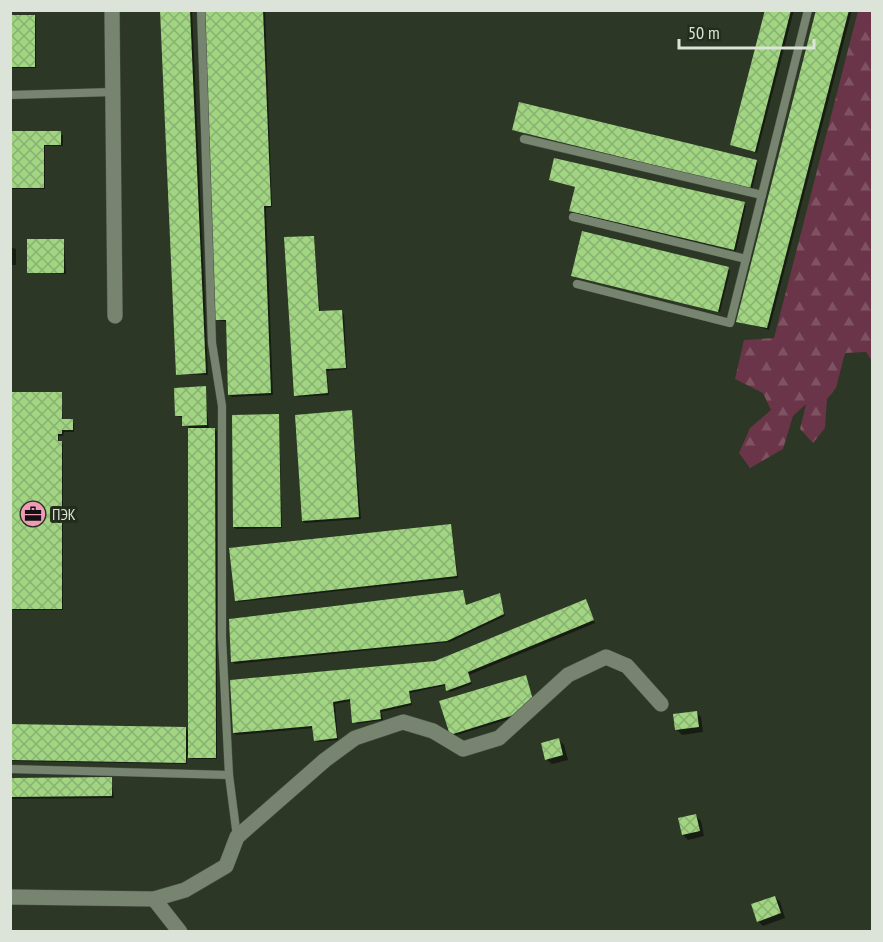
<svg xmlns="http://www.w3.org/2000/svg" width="883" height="942" viewBox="0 0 883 942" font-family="'PT Sans Narrow',sans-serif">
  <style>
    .forest { fill: url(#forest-firs) }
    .shadow { fill: #0007 }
    .building { fill: url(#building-cross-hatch) }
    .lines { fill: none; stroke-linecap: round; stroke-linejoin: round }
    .lane-casing { stroke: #485143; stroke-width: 9 }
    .street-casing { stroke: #485143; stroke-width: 16 }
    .lane { stroke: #778470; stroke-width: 8 }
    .street { stroke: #778470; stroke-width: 15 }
    .labels { text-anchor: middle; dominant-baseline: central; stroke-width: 6; stroke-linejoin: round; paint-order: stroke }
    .poi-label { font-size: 16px; fill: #dce3d8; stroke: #222d1c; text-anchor: start }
  </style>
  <defs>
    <pattern id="forest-firs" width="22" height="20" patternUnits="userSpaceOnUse" patternTransform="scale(1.5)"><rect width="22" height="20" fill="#6a3548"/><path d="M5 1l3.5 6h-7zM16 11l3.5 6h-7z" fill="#7f5262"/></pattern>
    <pattern id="building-cross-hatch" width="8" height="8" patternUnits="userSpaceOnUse" patternTransform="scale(1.5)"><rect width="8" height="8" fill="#a1d582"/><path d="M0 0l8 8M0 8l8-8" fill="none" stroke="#89b172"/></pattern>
  </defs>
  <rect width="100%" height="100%" fill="#2c3725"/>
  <polygon class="forest" points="858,11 872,11 872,361 866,352 845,353 836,388 827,399 825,428 813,443 800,429 806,404 793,416 783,449 750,468 739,453 750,428 771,410 763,393 735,379 744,340 774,338"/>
  <g class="shadow">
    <polygon points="161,10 192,10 208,375 178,374"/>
    <polygon points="205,10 265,10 272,207 266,208 273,395 232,397 230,395 227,322 217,320"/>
    <polygon points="767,10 794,10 757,153 732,145"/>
    <polygon points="818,10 852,10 769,330 738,321"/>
    <polygon points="10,16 36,18 36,68 10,68"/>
    <polygon points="514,130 756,162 758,164 752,190"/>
    <polygon points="10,132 63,135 63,146 45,146 45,189 10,189"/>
    <polygon points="551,180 744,204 746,206 736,251 573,213 571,211 577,188"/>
    <polygon points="314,237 320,313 344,314 347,369 327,371 329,395 298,397 296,395"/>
    <polygon points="64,241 66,274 29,272"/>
    <polygon points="10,247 16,249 16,265 10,265"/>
    <polygon points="728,268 730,271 720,312 573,275"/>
    <polygon points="205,388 209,429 217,431 217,759 192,759 187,755 187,764 10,761 10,725 185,728 190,733 189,427 184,425 183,418 177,416"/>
    <polygon points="10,394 61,394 63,421 74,423 74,432 64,432 63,436 59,436 59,442 63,444 63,610 10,610"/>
    <polygon points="352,412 361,519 305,523 303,521"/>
    <polygon points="279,416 282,528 236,529 234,527"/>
    <polygon points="451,526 458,578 238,602 236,600"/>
    <polygon points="463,591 467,607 500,595 505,616 450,642 235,664 233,662"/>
    <polygon points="585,601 595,623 469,675 472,684 450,692 447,685 410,693 412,705 381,712 383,720 356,724 351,701 335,704 338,740 317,742 314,728 236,735 234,733 436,662"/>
    <polygon points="526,676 534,703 516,717 454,736 452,734"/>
    <polygon points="696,712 701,717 703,732 682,735 677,730"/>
    <polygon points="559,740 564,745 568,760 552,764 546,759"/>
    <polygon points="111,779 114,798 11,799 10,811 10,780"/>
    <polygon points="696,816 701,821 704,836 688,840 683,835"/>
    <polygon points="775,897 780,902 785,918 763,926 758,921"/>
  </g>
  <g class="building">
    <polygon points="160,10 190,10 206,373 176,375"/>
    <polygon points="203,10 263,10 271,206 264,206 271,393 228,395 226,320 215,320"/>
    <polygon points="765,10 791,10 755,152 730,145"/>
    <polygon points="816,10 849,10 767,328 736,322"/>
    <rect x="10" y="15" width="25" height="52"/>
    <polygon points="519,102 757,160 750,189 512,130"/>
    <polygon points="10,131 61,131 61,145 44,145 44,188 10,188"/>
    <polygon points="554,158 745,202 734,250 569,211 575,187 549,180"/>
    <polygon points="582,231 729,267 718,312 571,276"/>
    <polygon points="314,236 319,311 342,310 346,368 326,369 328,393 294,396 284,237"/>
    <rect x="27" y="239" width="37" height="34"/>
    <polygon points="206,386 207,425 182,426 182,416 175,416 174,388"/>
    <polygon points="10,392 62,392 62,419 73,419 73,430 62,430 62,434 58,434 58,441 62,441 62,609 10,609"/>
    <polygon points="352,410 359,517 302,521 295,415"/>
    <polygon points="279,414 281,527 233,527 232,415"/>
    <polygon points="188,428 215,428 216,758 188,758"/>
    <polygon points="451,524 457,576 235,601 229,548"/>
    <polygon points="463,590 466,605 500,593 504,614 447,641 231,662 229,619"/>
    <polygon points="586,599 594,620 468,672 471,682 446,691 445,684 409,691 411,703 380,710 381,719 352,723 350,699 333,702 337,738 314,741 312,726 233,733 230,680 435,661"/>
    <polygon points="526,675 533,700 514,715 450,735 439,701"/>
    <polygon points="697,711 699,727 675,730 673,714"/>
    <polygon points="10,724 186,727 186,763 10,760"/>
    <polygon points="559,738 563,755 545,760 541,743"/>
    <polygon points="112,777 112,796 10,797 10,778"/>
    <polygon points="696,814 700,831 682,835 678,818"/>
    <polygon points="775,896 781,913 757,922 751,904"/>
  </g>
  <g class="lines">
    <g class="lane-casing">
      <g id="lane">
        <polyline points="201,10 212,343 222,406 222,638 229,775 237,837"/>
        <polyline points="10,95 113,92"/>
        <polyline points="524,139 762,195"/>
        <polyline points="573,217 746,259"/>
        <polyline points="577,284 730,323 808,10"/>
        <polyline points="10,769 229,775"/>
      </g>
    </g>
    <g class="street-casing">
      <g id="street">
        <polyline points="112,10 115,316"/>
        <polyline points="10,897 154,899 185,890 226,866 237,837 325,760 355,738 403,722 433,731 463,749 499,738 568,675 606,657 627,666 661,704"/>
        <polyline points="154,899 180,932"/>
      </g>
    </g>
    <use href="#lane" class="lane"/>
    <use href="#street" class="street"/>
  </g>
  <defs>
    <g id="office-disc" transform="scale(1.35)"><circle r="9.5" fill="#f09ab6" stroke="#222d1c"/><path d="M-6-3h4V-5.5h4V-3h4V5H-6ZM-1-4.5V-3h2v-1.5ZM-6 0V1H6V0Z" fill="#111"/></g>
  </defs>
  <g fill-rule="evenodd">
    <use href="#office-disc" x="33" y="514"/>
  </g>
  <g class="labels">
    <g class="poi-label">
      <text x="52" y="514">ПЭК</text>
    </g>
  </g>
  <rect width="883" height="942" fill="none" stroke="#dce3d8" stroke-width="24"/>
  <path d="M679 39v9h135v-9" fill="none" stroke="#dce3d8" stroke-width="3"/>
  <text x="688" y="39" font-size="18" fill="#dce3d8" stroke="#222d1c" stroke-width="4.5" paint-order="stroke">50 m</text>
</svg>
